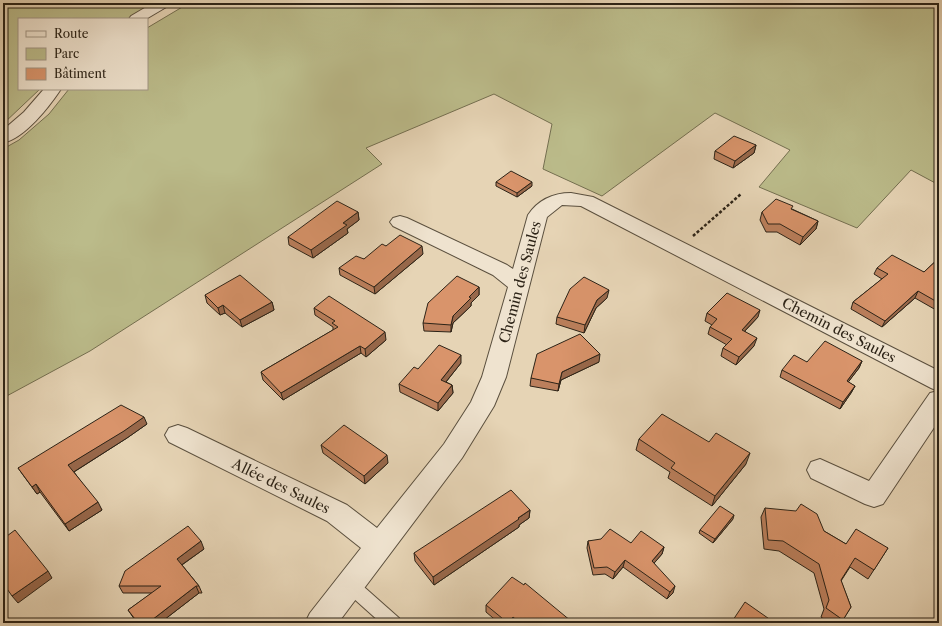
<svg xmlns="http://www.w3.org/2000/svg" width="942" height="626" viewBox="0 0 942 626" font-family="'Libre Caslon Text',serif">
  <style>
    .green { fill: #bbbb8a; stroke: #746f50 }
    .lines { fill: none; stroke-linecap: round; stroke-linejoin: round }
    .lane-casing { stroke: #5a4f3e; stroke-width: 2 }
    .street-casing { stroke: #5a4f3e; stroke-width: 2 }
    .path { stroke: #2c2317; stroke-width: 2.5; stroke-dasharray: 3 2; stroke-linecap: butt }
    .lane { fill: #efe3cf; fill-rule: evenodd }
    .street { fill: #efe3cf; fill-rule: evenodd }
    .wall { fill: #bb7f5c; stroke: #2c2317 }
    .shaded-wall { fill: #98684b; stroke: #2c2317 }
    .building { fill: #d9946b; stroke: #2c2317 }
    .labels { text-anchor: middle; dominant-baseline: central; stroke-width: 3; stroke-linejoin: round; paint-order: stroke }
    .street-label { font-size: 14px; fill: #2c2317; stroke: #efe3cf }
  </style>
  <rect width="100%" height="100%" fill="#e6d4b5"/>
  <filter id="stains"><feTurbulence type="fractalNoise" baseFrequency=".005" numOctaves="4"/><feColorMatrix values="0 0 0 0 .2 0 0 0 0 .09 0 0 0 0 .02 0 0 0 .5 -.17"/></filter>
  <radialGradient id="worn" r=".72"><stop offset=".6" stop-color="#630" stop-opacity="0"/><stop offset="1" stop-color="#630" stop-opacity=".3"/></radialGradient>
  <g class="green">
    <polygon points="3,3 156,3 130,19 19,19 19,89 40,89 3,124"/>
    <polygon points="189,3 939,3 939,185 911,170 857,228 759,187 790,150 715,113 602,196 543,169 552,124 494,94 366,148 382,164 90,351 3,398 3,149 19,140 49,114 69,89 147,89 147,28"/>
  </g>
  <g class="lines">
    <g class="lane-casing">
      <polygon id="lane" points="349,577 355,579 399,618 401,623 381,623 343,589 341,584 343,579"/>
    </g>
    <g class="street-casing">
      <g id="street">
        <polygon points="153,3 170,3 168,6 146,19 129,19 131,16"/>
        <path d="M44,89h17c-12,18 -36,49 -58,54v-13l21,-18z"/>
        <path d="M571,193l22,4 346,174v49l-56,84 -9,3 -9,-3 -54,-26 -4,-8 4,-8 9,-3 49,22 61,-88 8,-2 -7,-3 -350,-182 -19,-1 -15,12 -41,160 -12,29 -32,52 -124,165h-33l5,-10 51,-65 -34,-27 -158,-79 -4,-7 4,-7 9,-3 9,3 160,77 30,23 67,-84 27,-42 11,-25 26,-90 -15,-12 -100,-49 -3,-4 3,-4 7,-2 7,2 100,47 6,4 15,-54c10,-15 25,-22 43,-22z"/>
      </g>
    </g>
    <polyline class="path" points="693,236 741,194"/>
    <use href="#lane" class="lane"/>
    <use href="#street" class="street"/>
  </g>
  <g class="wall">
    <polygon points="756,145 754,153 733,168 714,159 715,151"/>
    <polygon points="496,182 532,186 517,197 496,186"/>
    <polygon points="792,209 818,221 816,229 800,245 777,232 766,232 760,220 762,212"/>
    <polygon points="358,212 359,220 347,229 348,233 313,258 289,245 288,237"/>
    <polygon points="386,246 423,254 375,294 340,275 339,268 364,259"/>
    <polygon points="939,258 939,307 936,310 915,298 882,327 851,309 853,302 882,279 874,274 877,268 924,272"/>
    <polygon points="479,287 479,295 471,303 471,306 453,323 451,332 424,331 423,323"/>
    <polygon points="205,295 272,302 274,310 242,327 225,313 220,315 207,303"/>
    <polygon points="607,298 596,308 584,333 556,324 557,317"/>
    <polygon points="314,308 386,340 366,357 361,353 283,400 263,380 261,372 333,330 333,327 315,315"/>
    <polygon points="707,313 758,317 745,331 754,346 736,365 721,356 723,348 727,345 708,334 710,327 712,325 705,321"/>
    <polygon points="862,361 859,368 848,382 855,386 851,393 840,409 780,377 782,370 807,362"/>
    <polygon points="599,362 561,380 558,391 530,386 531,378"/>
    <polygon points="461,363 446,382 452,385 453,393 438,411 400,392 399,384 418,369"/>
    <polygon points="147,424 127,438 74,472 102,510 69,531 40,492 37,494 23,475 18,468"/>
    <polygon points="639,439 746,464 712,506 668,478 670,472 636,450"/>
    <polygon points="321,445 388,463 365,484 323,453"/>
    <polygon points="765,508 824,531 846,544 888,548 868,579 850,567 841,581 851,607 841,623 829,623 821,617 824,609 814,573 779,551 764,549 761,517"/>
    <polygon points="530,510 529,518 519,525 519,527 434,585 415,561 414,553"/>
    <polygon points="733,519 713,543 699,533 700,530"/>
    <polygon points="588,541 631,543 664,547 662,554 654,563 673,593 667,599 623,567 613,579 605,574 593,575 587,548"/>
    <polygon points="204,549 182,565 199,586 202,593 199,593 160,623 137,623 128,610 152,593 123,593 119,586"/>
    <polygon points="486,605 571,623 499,623 486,612"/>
  </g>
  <g class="shaded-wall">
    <polygon points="756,145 754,153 733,168 735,161"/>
    <polygon points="532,182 532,186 517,197 517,193"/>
    <polygon points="358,212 359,220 347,229 348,233 313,258 311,250 343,223"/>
    <polygon points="818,221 816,229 800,245 803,237"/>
    <polygon points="422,246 423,254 375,294 374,287"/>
    <polygon points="479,287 479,295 471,303 471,306 453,323 451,332 451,325 453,316 469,297"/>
    <polygon points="609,290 607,298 596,308 584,333 585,325 597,300"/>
    <polygon points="918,291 915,298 882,327 885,321"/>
    <polygon points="272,302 274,310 242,327 240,320"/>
    <polygon points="223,305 225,313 220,315 218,308"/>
    <polygon points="760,310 758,317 739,337 742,330"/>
    <polygon points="385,332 386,340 366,357 365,349"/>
    <polygon points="757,338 754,346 736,365 739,357"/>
    <polygon points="360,346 361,353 283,400 281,393"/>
    <polygon points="600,354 599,362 561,380 558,391 559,384 562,372"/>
    <polygon points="461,355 461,363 441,388 441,380"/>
    <polygon points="862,361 859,368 843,389 847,381"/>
    <polygon points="452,385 453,393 438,411 438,403"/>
    <polygon points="855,386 851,393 840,409 843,402"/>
    <polygon points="144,417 147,424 127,438 72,473 68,465"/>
    <polygon points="750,453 746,464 712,506 715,496"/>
    <polygon points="387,455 388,463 365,484 364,476"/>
    <polygon points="36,484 40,492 37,494 32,487"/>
    <polygon points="98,502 102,510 69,531 65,524"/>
    <polygon points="530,510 529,518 519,525 519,527 434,585 433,577"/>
    <polygon points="734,515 733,519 713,543 715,539"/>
    <polygon points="201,541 204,549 180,566 177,559"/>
    <polygon points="664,547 662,554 650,568 652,561"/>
    <polygon points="625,560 623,567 613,579 615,572"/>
    <polygon points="48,571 52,578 18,603 12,596"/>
    <polygon points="196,586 199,593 160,623 148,623"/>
    <polygon points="675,586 673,593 667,599 670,592"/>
    <polygon points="513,617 513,623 508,623"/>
  </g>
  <g class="building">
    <polygon points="734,136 756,145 735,161 715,151"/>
    <polygon points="511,171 532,182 517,193 496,182"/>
    <polygon points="776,199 793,206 791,209 818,221 803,237 780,224 768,224 762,212"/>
    <polygon points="337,201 358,212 343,223 347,225 311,250 288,237"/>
    <polygon points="400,235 422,246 374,287 339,268 356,256 364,259 382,244 386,246"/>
    <polygon points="892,255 924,272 939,258 939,303 918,291 885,321 853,302 888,274 877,268"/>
    <polygon points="240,275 272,302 240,320 223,305 218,308 205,295"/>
    <polygon points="457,276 479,287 469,297 471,298 453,316 451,325 423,323 428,303"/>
    <polygon points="584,277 609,290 597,300 585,325 557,317 570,289"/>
    <polygon points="727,293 760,310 742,330 757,338 739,357 723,348 732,339 710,327 717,319 707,313"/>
    <polygon points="329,296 385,332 365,349 360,346 281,393 261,372 338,327 332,323 335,321 314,308"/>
    <polygon points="580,334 600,354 562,372 559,384 531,378 537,354"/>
    <polygon points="825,341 862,361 847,381 855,386 843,402 782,370 794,355 807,362"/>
    <polygon points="439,345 461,355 441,380 452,385 438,403 399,384 414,367 418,369"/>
    <polygon points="121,405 144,417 124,431 68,465 98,502 65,524 36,484 32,487 18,468"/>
    <polygon points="662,414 709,442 716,433 750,453 715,496 671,468 675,463 639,439"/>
    <polygon points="344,425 387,455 364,476 321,445"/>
    <polygon points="511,490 530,510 518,518 519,519 433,577 414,553"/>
    <polygon points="801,504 817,514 824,531 846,544 856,529 888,548 874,570 855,558 841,580 851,607 843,620 826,608 829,600 819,564 783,541 768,540 765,508 796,511"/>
    <polygon points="720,506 734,515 715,539 700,530"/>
    <polygon points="188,526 201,541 177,559 199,586 196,586 148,623 138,623 128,610 161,586 119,586 125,571"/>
    <polygon points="610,529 631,543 641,531 664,547 652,561 675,586 670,592 625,560 615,572 607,567 594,568 588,541 601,539"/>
    <polygon points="15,530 48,571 12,596 3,583 3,539"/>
    <polygon points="512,577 524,585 525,583 571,621 569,623 520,623 513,617 508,623 486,605"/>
    <polygon points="745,602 775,623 731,623"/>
  </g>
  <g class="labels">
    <g class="street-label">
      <text transform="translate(520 282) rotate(-75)">Chemin des Saules</text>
      <text transform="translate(839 330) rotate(27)">Chemin des Saules</text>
      <text transform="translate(281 486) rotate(26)">Allée des Saules</text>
    </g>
  </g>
  <rect width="942" height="626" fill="none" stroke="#e6d4b5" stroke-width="16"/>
  <rect x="4" y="4" width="934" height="618" fill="none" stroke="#2c2317" stroke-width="2"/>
  <rect x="8" y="8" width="926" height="610" fill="none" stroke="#2c2317"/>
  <rect x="18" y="18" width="130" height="72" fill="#efe3cf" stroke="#a19685"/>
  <rect x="26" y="31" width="20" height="6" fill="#efe3cf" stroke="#a19685"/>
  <text x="54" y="38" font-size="12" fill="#2c2317">Route</text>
  <rect x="26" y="48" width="20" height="12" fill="#bbbb8a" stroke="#a19685"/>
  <text x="54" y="58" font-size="12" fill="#2c2317">Parc</text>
  <rect x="26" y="68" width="20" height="12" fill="#d9946b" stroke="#a19685"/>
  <text x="54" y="78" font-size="12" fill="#2c2317">Bâtiment</text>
  <rect width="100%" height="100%" filter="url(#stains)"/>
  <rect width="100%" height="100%" fill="url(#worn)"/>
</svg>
